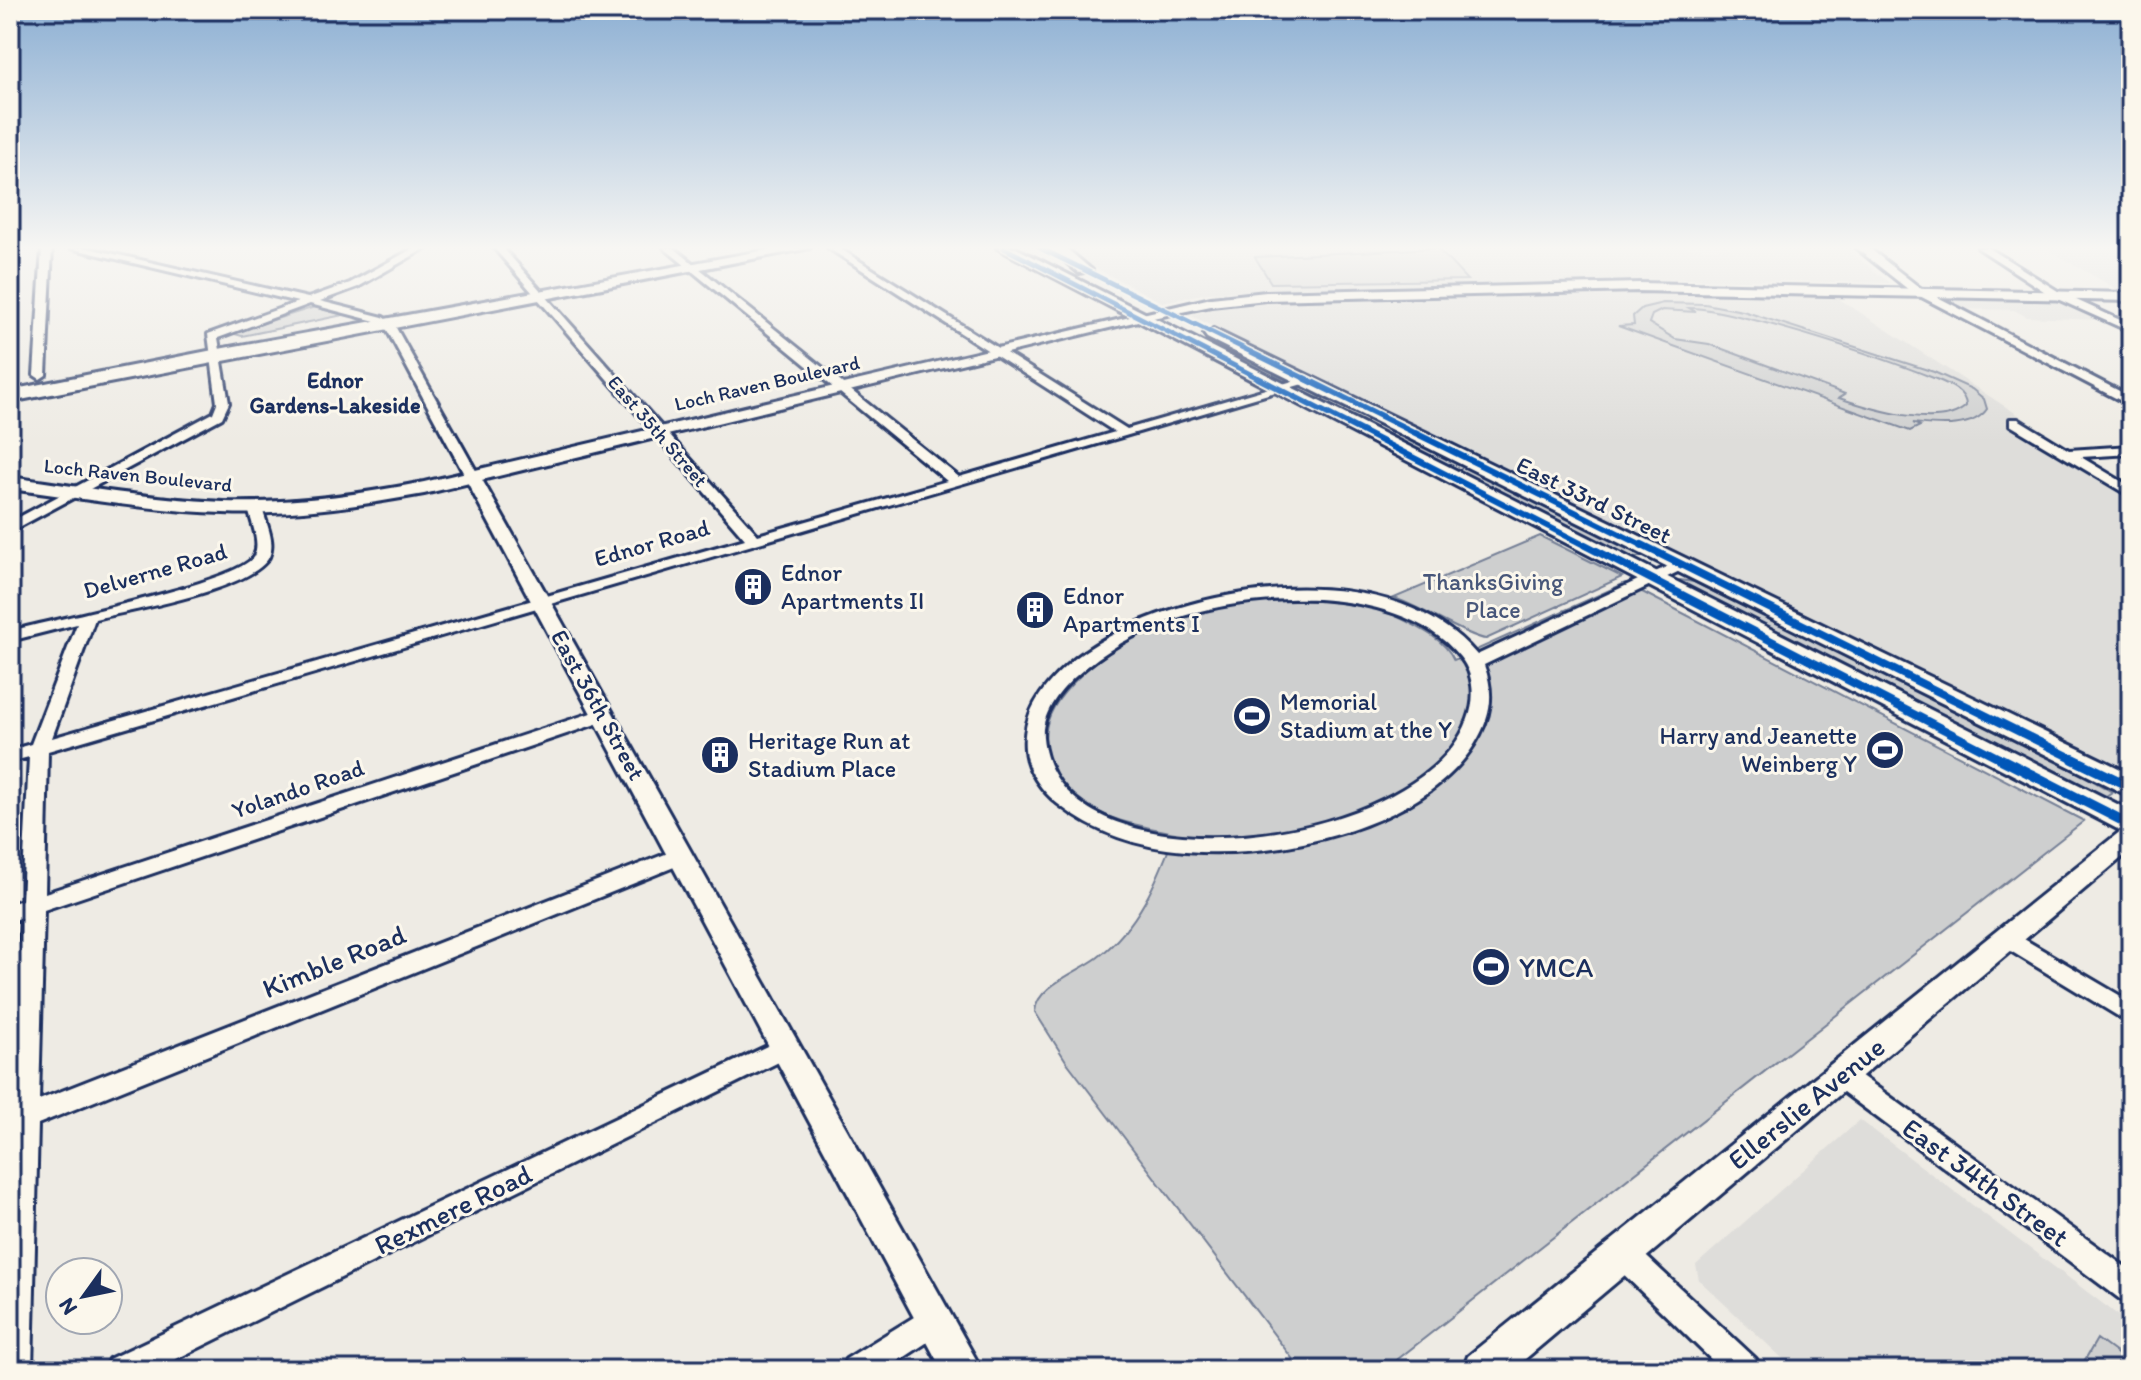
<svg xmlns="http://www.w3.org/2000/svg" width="2141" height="1380" font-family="Itim,sans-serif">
<rect width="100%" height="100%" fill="#eeebe4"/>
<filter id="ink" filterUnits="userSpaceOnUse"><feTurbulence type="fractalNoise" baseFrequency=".0125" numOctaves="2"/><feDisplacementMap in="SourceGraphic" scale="16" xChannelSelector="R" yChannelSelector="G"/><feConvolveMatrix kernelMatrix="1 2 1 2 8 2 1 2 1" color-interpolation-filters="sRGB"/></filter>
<g filter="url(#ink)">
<path fill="#deddda" d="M 1067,248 L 1845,248 L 1890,283 L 1685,279 L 1291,288 L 1208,293 L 1162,302 L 1080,260 Z
M 2045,248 L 2131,248 L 2131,291 L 2120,291 Z
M 1687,293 L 1833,295 L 2026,420 L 2006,422 L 2131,498 L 2131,772 L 1190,315 L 1226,306 L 1279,302 Z
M 1941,297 L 2057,300 L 2098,320 L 2027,317 L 2014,310 L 1962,309 Z
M 1860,1120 L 2131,1325 L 2131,1370 L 1795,1370 L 1699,1280 L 1696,1265 Z"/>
<path fill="#cecfcf" stroke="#747f96" stroke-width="2" fill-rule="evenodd" d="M 1437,248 L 1467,280 L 1271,283 L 1255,257 Z
M 1663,303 L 1705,304 L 1743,311 L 1934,372 L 1972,389 L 1984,399 L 1987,409 C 1973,430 1935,425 1913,423 L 1920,426 L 1910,431 L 1618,326 L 1634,325 L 1633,316 L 1642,308 ZM 1689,308 C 1728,308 1869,352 1936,379 C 1948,384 1966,391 1966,406 C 1940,431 1869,408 1839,398 L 1845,394 L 1709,344 L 1675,339 L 1649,323 L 1652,315 L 1662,310 L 1696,312 Z
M 315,307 L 343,315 L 242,336 L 231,333 Z
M 1323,397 L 1395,429 L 1645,555 L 1631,559 L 1312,398 Z
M 1540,536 L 1622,577 L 1486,639 C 1472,639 1417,605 1394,598 Z
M 1680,580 L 1694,582 C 1833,652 1978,712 2112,792 L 2103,798 L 1675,582 Z
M 1625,583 L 2084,821 L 1384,1370 L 1301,1370 L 1066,1061 L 1035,1012 C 1035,987 1078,972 1097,958 C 1139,926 1157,881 1175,833 C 1152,828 1128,825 1105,815 C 1079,802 1052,780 1046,750 C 1042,723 1053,704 1071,685 C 1139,609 1305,574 1398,617 C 1418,627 1445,639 1454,660 Z
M 2097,1339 L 2131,1364 L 2131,1370 L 2079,1370 Z"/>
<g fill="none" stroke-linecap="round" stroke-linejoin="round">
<g stroke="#1b2f5e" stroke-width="6">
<path id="minor" d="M 42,248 L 52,248 L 46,375 L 40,379 L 34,375 Z
M 70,248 L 88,248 L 308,298 L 350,283 L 414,248 L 426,248 L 358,287 L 320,301 L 383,317 L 395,326 L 479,476 L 472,480 L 465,476 L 387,330 L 375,321 L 310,304 L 218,338 L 229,403 L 222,418 L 10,532 L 10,522 L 213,413 L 217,403 L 208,334 L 298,302 Z
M 494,248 L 503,248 L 758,535 L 947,481 L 664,248 L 674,248 L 959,477 L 1115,432 L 828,248 L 839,248 L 1127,429 L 1303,378 L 1313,381 L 48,751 L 45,893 L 597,711 L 611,711 L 613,715 L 611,719 L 44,910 L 39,1100 L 673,851 L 689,851 L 692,856 L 689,861 L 38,1124 L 32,1370 L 10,1370 L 10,1111 L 12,1110 L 21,918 L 10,921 L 10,904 L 22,900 L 29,757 L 10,762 L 10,750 L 31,744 L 77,624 L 10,641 L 10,631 C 48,621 241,582 254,556 C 261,542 251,522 248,508 L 255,504 L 262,508 C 266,523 276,542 269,557 C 253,589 132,610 95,619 L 52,738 L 745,539 Z
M 1978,248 L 1989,248 L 2061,293 L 2131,325 L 2131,332 L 2053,297 Z
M 1914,289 L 1922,289 L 2131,397 L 2131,406 L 1914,293 Z
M 2010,419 L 2018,419 L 2069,450 L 2131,446 L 2131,454 L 2081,457 L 2131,487 L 2131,497 L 2010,425 Z
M 1681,560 L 1686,562 L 1689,565 L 1686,568 L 1484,665 C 1495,694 1491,718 1474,745 C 1422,828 1278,859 1186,851 C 1140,848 1094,833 1058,804 C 1042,791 1026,770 1025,749 C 1022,715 1041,688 1066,666 C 1160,584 1388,548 1477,655 ZM 1318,599 C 1367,602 1428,616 1460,657 C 1474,674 1476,698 1468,719 C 1421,850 1057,894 1043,737 C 1041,714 1060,690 1076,676 C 1143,616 1230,597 1318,599 Z
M 2007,929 L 2131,1002 L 2131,1024 L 1999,944 L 1996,938 L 1999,932 Z
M 786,1037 L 795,1040 L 799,1047 L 795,1054 L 154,1370 L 104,1370 L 109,1359 Z
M 1840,1064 L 1849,1067 L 2131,1271 L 2131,1304 L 2120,1299 L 1831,1083 L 1827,1075 L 1831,1067 Z
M 1623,1240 L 1633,1244 L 1756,1359 L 1761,1370 L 1722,1370 L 1613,1264 L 1608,1254 L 1613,1244 Z
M 935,1304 L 946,1308 L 950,1319 L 946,1330 L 885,1370 L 841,1370 L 846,1359 Z"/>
</g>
<g stroke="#1b2f5e" stroke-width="6">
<path id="tertiary" d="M 1856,248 L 1869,248 L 1924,291 L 1914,294 Z
M 472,471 L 480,476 L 982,1370 L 942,1370 L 464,476 Z
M 2131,827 L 2131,850 L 1512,1370 L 1463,1370 L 1468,1356 L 2122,830 Z"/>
</g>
<g stroke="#1b2f5e" stroke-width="6">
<path id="secondary" d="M 1639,283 L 2131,293 L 2131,301 L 1639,291 L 1266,300 L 1211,306 L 1138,321 L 424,494 C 357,506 291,516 223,513 C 152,511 81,498 10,489 L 10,477 C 81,487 152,499 223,502 C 291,504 357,495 424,482 L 1211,298 L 1266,292 Z"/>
</g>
<g stroke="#1b2f5e" stroke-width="6">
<path id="primary" d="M 777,248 L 810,248 L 10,402 L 10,390 L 213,350 Z
M 997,248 L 1016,248 L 2131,811 L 2131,836 Z
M 1049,248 L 1066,248 L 1092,270 L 1079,273 Z
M 1213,329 L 2131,774 L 2131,797 L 1207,338 L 1204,334 Z"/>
</g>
<use href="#minor" fill="#fbf7ec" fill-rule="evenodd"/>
<use href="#tertiary" fill="#fbf7ec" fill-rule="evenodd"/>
<use href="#secondary" fill="#fbf7ec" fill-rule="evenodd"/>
<use href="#primary" fill="#fbf7ec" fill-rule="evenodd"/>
<g stroke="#fbf7ec" stroke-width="8">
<path id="cycleway-far3" d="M 1004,248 L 1262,380
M 1040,248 L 1308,380"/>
</g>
<g stroke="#fbf7ec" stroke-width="10">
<path id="cycleway-far2" d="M 1258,378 L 1588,547
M 1304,378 L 1646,547"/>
</g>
<g stroke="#fbf7ec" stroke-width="13">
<path id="cycleway-far1" d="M 1585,545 L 2005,761
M 1642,545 L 2078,761"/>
</g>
<g stroke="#fbf7ec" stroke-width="15">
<path id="cycleway" d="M 2001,759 L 2131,825
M 2073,759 L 2131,787"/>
</g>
<use href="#cycleway-far3" stroke="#0057b8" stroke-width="5"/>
<use href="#cycleway-far2" stroke="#0057b8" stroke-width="6"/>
<use href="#cycleway-far1" stroke="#0057b8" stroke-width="8"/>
<use href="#cycleway" stroke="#0057b8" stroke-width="10"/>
</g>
</g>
<linearGradient id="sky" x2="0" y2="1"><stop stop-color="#8cafd3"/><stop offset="0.56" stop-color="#f7f6f3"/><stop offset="1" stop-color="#f7f6f3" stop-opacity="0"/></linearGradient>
<rect width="2141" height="442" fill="url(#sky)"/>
<defs>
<g id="building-disc" transform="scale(2)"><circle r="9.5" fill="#1b2f5e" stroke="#fbf7ec"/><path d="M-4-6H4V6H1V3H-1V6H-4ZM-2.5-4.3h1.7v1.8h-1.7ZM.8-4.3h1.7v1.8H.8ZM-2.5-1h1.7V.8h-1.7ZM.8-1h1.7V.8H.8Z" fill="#fff"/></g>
<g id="stadium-disc" transform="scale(2)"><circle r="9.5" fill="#1b2f5e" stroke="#fbf7ec"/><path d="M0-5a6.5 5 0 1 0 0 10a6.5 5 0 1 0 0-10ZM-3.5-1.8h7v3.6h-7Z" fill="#fff"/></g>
</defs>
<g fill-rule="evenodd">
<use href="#building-disc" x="753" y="587"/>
<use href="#building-disc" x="1035" y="610"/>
<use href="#stadium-disc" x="1252" y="716"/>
<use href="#stadium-disc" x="1885" y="750"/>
<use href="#building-disc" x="720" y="755"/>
<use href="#stadium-disc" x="1491" y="967"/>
</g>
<g text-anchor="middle" stroke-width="6" stroke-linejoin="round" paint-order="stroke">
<g font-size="20" fill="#1b2f5e" stroke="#fbf7ec">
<text transform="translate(767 383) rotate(-13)" y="7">Loch Raven Boulevard</text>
<text transform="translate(658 431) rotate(49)" y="7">East 35th Street</text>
<text transform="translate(138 475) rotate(6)" y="7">Loch Raven Boulevard</text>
</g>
<g font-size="22" font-weight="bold" fill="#1b2f5e" stroke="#fbf7ec">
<text x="335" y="388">Ednor<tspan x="335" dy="25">Gardens-Lakeside</tspan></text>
</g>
<g font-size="24" fill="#1b2f5e" stroke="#fbf7ec">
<text transform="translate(1594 500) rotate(26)" y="8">East 33rd Street</text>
<text transform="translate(652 543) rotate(-16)" y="8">Ednor Road</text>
<text transform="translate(155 571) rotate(-16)" y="8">Delverne Road</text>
<text transform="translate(598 705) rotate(61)" y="8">East 36th Street</text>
<text transform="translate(298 789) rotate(-19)" y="8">Yolando Road</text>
</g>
<g font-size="24" fill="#1b2f5e" stroke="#fbf7ec" text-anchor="start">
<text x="781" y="581">Ednor<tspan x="781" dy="28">Apartments II</tspan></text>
<text x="1063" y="604">Ednor<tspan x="1063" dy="28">Apartments I</tspan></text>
<text x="1280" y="710">Memorial<tspan x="1280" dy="28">Stadium at the Y</tspan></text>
<text x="1857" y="744" text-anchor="end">Harry and Jeanette<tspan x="1857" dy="28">Weinberg Y</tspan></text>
<text x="748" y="749">Heritage Run at<tspan x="748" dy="28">Stadium Place</tspan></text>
</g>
<g font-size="24" fill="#48577a" stroke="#fbf7ec">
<text x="1493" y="590">ThanksGiving<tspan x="1493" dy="28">Place</tspan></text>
</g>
<g font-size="28" fill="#1b2f5e" stroke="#fbf7ec">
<text transform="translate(334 961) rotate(-22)" y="10">Kimble Road</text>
<text transform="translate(1806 1103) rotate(-39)" y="10">Ellerslie Avenue</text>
<text transform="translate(1986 1182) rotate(36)" y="10">East 34th Street</text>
<text transform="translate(453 1209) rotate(-26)" y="10">Rexmere Road</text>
</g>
<g font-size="28" fill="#1b2f5e" stroke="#fbf7ec" text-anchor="start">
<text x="1519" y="977">YMCA</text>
</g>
</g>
<rect width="2141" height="1380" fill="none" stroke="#fbf7ec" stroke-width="40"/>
<rect x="20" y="20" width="2101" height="1340" fill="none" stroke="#1b2f5e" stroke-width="3" filter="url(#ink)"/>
<g transform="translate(84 1296) rotate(237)"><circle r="38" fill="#fbf7ec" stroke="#a1a7b3" stroke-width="2"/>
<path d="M0-6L14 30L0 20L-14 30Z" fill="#1b2f5e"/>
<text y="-12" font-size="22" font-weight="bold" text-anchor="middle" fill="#1b2f5e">N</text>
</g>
</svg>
